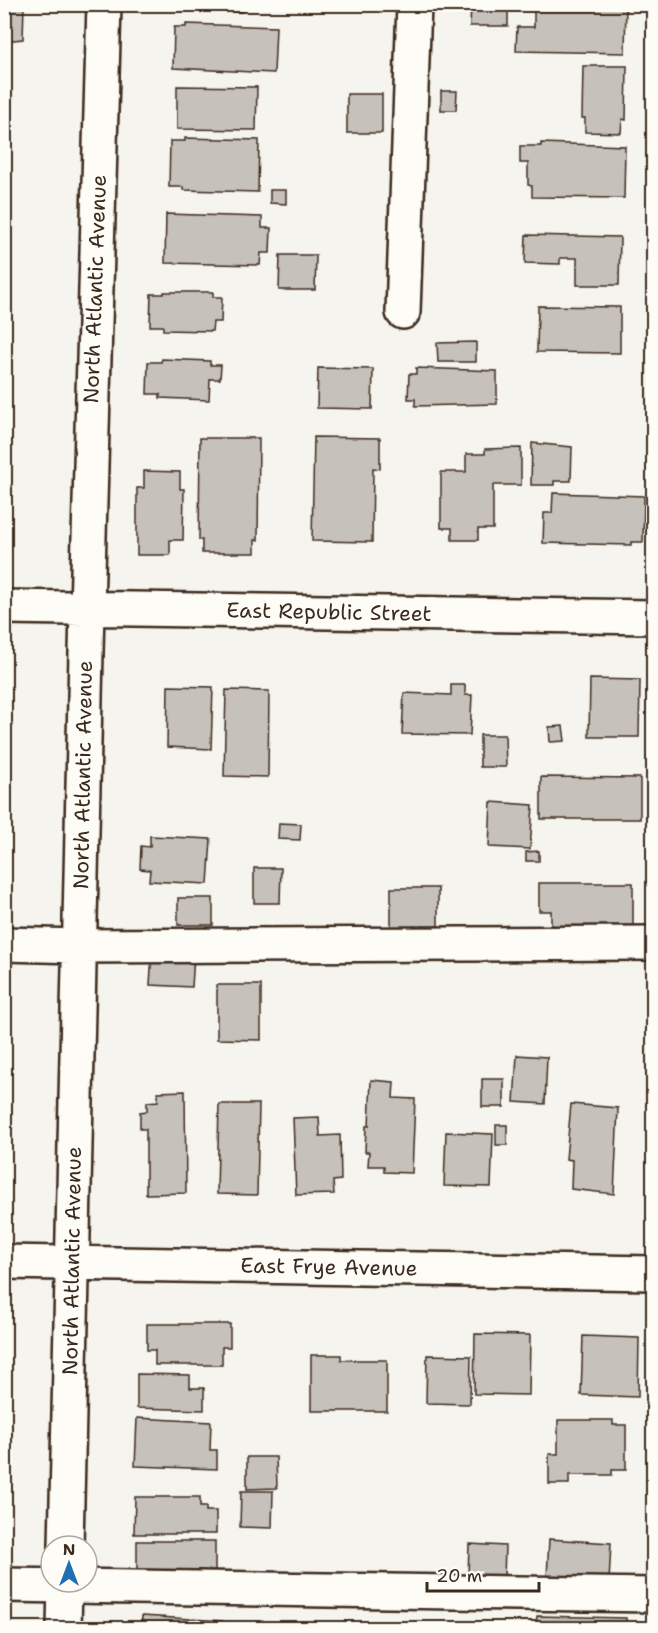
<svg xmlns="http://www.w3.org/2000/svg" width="658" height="1633" font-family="'Shantell Sans',sans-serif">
<rect width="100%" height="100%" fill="#f5f4ee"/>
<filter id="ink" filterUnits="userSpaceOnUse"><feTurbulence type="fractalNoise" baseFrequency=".0167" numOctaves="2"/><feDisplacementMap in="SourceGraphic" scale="12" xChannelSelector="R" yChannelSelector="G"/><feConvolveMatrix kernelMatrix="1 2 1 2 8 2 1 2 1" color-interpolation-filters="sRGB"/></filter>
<g filter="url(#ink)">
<path fill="#c7c1bb" stroke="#3b2a1e" stroke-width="1.5" d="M 4,4 L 24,4 L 23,39 L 4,41 Z
M 175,4 L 251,4 L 251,8 L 242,7 L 242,12 L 175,9 Z
M 471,4 L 508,4 L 508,26 L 470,26 Z
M 534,4 L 626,4 L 625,53 L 516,51 L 517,27 L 534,27 Z
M 186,24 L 276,27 L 274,73 L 173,68 L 174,27 L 186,27 Z
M 583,66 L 627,66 L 626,120 L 622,119 L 621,133 L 585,132 L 585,118 L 582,118 Z
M 177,86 L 257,87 L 256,130 L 177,129 Z
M 441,91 L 457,91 L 456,110 L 441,110 Z
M 347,94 L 382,94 L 382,133 L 347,133 Z
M 185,138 L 259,140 L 258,192 L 183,190 L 183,187 L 169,187 L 170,141 L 185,141 Z
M 541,143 L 625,146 L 624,198 L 532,197 L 532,186 L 528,185 L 528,163 L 520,163 L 520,146 L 541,146 Z
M 270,190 L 286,190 L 286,204 L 270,203 Z
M 166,214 L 262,217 L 262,228 L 271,228 L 270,253 L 261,253 L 260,265 L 165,263 Z
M 526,235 L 620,237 L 619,285 L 577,285 L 577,258 L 560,258 L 560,264 L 525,263 Z
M 280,255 L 316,255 L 315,290 L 279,290 Z
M 164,292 L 213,292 L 213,297 L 222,297 L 221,322 L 213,322 L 212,331 L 163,330 L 163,326 L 150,326 L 151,294 L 164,294 Z
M 538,306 L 620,307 L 620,353 L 537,352 Z
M 476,342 L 476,362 L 438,362 L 437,343 Z
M 162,359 L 210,361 L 210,365 L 221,365 L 220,379 L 210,379 L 209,400 L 160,398 L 160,394 L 147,394 L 148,362 L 161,362 Z
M 318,368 L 373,369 L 372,409 L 317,408 Z
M 416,368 L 497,371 L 497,404 L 415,406 L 415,399 L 408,399 L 409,374 L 416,374 Z
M 314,437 L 380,438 L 380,469 L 373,468 L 372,542 L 312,541 Z
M 200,438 L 259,438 L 258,540 L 255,540 L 255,553 L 202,553 L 202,540 L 199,540 Z
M 532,443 L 572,447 L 571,481 L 554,481 L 554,485 L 531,485 Z
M 521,448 L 521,485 L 493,485 L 493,529 L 478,529 L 478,540 L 452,540 L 452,528 L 441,528 L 441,472 L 466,472 L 466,454 L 485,454 L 485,449 Z
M 144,471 L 180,472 L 180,489 L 184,489 L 183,540 L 170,540 L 170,555 L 137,555 L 137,488 L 144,488 Z
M 553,493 L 644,496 L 643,542 L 631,542 L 631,545 L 543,543 L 544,513 L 552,513 Z
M 590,679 L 640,680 L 639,737 L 589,737 Z
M 451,685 L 465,685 L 465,695 L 472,695 L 470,735 L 402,734 L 404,693 L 451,695 Z
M 168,686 L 213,687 L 211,749 L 167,747 Z
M 226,690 L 269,691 L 268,777 L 224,776 Z
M 563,726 L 565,741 L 550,742 L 549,727 Z
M 480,735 L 505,735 L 506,767 L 480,767 Z
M 541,777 L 640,778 L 640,819 L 541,819 Z
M 491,802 L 533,805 L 530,849 L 489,847 Z
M 279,823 L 301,824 L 300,840 L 278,839 Z
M 150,836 L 211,839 L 208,884 L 149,881 L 150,870 L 140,869 L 141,846 L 150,847 Z
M 539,851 L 539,861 L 526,861 L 526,852 Z
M 254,868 L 281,868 L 280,903 L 254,903 Z
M 539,883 L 633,883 L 633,926 L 551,926 L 551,911 L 539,911 Z
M 391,888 L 438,888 L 438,929 L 391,929 Z
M 178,898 L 213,898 L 213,925 L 178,925 Z
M 152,952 L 194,955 L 192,987 L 150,985 Z
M 217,985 L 261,985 L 261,1040 L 217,1039 Z
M 517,1055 L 547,1057 L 545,1104 L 514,1102 Z
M 482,1079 L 504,1079 L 504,1107 L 482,1107 Z
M 371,1080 L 394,1082 L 393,1098 L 415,1099 L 412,1173 L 384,1172 L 384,1166 L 368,1166 L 369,1152 L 365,1152 L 366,1126 L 369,1126 Z
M 185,1091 L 186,1193 L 146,1194 L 146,1129 L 140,1129 L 140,1112 L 147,1111 L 147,1102 L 158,1101 L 158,1092 Z
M 219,1104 L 259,1104 L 257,1195 L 217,1194 Z
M 571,1104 L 618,1108 L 614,1194 L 571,1189 L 572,1160 L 566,1159 Z
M 319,1117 L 320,1136 L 340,1135 L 341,1180 L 333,1181 L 334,1194 L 296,1195 L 293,1118 Z
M 496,1125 L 507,1125 L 507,1145 L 496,1145 Z
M 446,1132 L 493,1134 L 491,1187 L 444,1186 Z
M 147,1324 L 230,1324 L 230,1347 L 222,1347 L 222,1365 L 155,1365 L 155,1350 L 147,1350 Z
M 475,1334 L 530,1335 L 529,1395 L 474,1394 Z
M 583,1336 L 639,1338 L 638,1397 L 581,1395 Z
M 311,1355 L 341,1355 L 341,1360 L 387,1360 L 387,1411 L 311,1411 Z
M 427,1355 L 471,1356 L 470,1404 L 426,1403 Z
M 137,1374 L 190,1375 L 190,1388 L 204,1388 L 204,1410 L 137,1408 Z
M 137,1418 L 211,1422 L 210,1450 L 217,1450 L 217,1469 L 135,1466 Z
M 558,1420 L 613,1420 L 613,1425 L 626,1425 L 626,1470 L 612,1470 L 612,1475 L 569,1475 L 569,1484 L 549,1484 L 549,1454 L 558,1454 Z
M 247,1457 L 276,1457 L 277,1488 L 247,1489 Z
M 241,1491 L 273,1491 L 272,1528 L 240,1527 Z
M 135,1497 L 200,1497 L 200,1507 L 206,1507 L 206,1511 L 216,1511 L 216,1534 L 134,1534 Z
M 549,1539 L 611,1543 L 609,1582 L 547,1578 Z
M 137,1541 L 215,1541 L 215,1577 L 137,1577 Z
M 469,1544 L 505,1546 L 504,1579 L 468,1577 Z
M 142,1616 L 223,1621 L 222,1628 L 141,1628 Z
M 537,1616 L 626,1618 L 626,1628 L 536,1628 Z"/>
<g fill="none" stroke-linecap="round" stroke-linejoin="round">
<g stroke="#3b2a1e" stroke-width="38">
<path id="minor" d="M 403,312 L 414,4
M 4,607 L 654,617
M 4,944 L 79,946 L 654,943
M 4,1262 L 654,1273
M 66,1546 L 87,608 L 104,4
M 4,1585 L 654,1595
M 64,1628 L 65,1582"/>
</g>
<use href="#minor" stroke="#fdfcf7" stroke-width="33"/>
</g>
</g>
<g text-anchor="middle" stroke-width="4.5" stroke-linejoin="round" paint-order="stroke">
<g font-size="21" fill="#3b2a1e" stroke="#fdfcf7">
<text transform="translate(95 289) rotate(-88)" y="7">North Atlantic Avenue</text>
<text transform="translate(329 612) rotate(1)" y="7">East Republic Street</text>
<text transform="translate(83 775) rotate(-89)" y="7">North Atlantic Avenue</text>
<text transform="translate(72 1261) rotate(-89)" y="7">North Atlantic Avenue</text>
<text transform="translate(329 1267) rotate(1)" y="7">East Frye Avenue</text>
</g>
</g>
<rect width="658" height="1633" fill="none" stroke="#fdfcf7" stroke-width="24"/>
<rect x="12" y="12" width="634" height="1609" fill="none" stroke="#3b2a1e" stroke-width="2" filter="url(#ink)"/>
<g transform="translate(69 1564)"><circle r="28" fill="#fdfcf7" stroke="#afa8a0" stroke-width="1.5"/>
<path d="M0-4.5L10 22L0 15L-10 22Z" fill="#1f6fb2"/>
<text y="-9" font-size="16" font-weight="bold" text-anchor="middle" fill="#3b2a1e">N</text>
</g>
<path d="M427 1582v9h112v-9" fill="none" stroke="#3b2a1e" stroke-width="3"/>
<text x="436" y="1582" font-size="18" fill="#3b2a1e" stroke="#fdfcf7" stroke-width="4.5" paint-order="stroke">20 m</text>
</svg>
